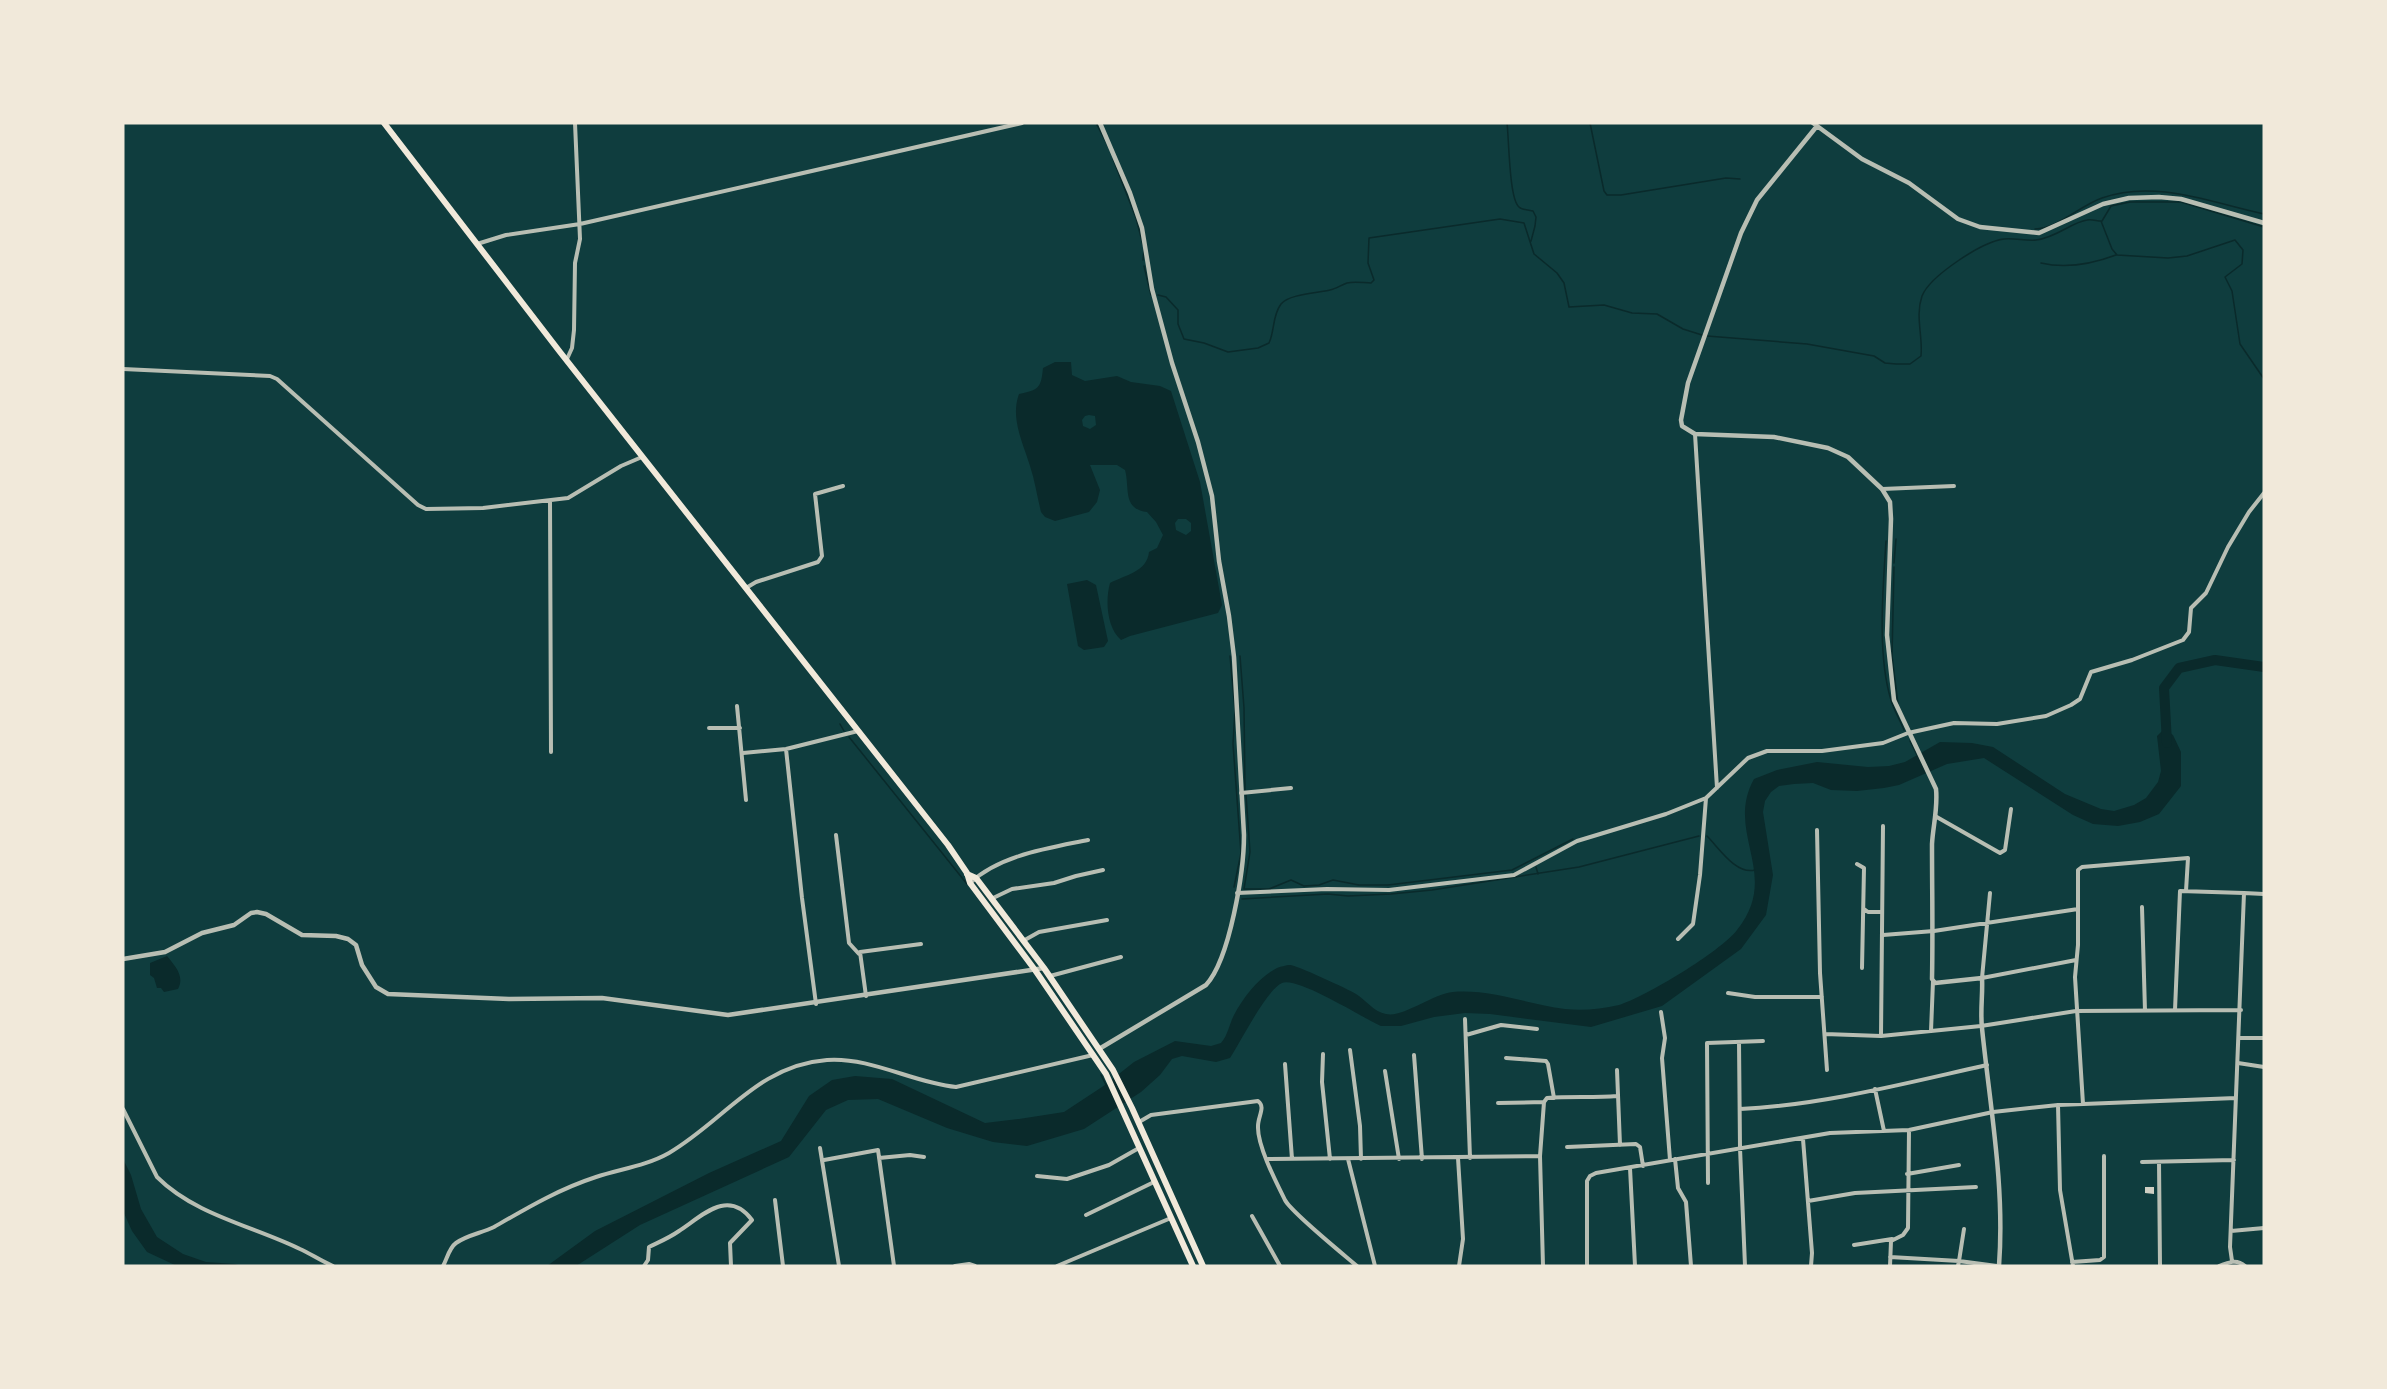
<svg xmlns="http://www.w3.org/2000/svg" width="2387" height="1389" font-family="'Space Grotesk',sans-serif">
<rect width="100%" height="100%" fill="#0f3d3e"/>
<path fill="#0a2a2b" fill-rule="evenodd" d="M 1055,362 L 1071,362 L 1072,375 L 1085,381 L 1117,376 L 1131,382 L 1160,386 L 1171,391 L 1200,482 L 1222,605 L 1218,613 L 1130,636 L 1121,640 C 1107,628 1105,601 1110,583 C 1125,575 1147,572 1149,552 L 1157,548 L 1163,535 L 1156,522 L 1147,512 C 1122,509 1130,488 1125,470 L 1117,465 L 1090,465 L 1100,490 L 1097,502 L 1089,512 L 1055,521 L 1045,517 L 1041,512 C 1037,496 1035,481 1030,466 C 1023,443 1010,418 1019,394 C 1039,390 1041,388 1043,368 ZM 1089,415 L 1095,416 L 1096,425 L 1090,429 L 1083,426 L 1082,420 L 1085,416 ZM 1178,519 L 1186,519 L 1191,523 L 1191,531 L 1186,535 L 1176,530 L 1175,523 Z
M 1087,580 L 1096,585 L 1108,641 L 1104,647 L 1084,650 L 1078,646 L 1067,584 Z
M 2164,729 L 2173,735 L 2181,752 L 2181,786 L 2159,814 L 2140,822 L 2118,826 L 2093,824 L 2073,815 L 1984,758 L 1947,764 L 1899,785 L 1884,788 L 1857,791 L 1831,790 L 1813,783 L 1794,784 L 1779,786 L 1771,792 L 1765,801 L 1763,812 L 1773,875 L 1766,915 L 1741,949 L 1662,1006 L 1591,1027 L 1490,1014 L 1465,1013 L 1434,1017 L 1401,1026 L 1381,1026 C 1363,1018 1297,976 1282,983 C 1267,989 1240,1043 1230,1058 L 1216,1062 L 1182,1056 L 1172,1059 L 1160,1075 L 1141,1092 L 1084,1129 L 1027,1146 L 993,1142 L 947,1128 L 878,1099 L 848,1100 L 826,1110 L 789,1157 L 640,1225 L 576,1266 L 547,1266 L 595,1231 L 709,1173 L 781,1141 L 809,1096 L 832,1080 L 855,1076 L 892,1079 L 985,1123 L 1019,1119 L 1064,1112 L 1105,1085 L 1134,1062 L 1175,1041 L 1211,1046 L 1221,1043 C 1228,1035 1229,1025 1234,1015 C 1243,998 1259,977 1277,968 C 1280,967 1286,965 1290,965 C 1296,965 1348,989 1356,994 C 1366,1000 1374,1012 1386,1014 C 1403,1018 1432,994 1453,992 C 1491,989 1527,1004 1565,1009 C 1583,1011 1601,1009 1619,1005 C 1645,997 1720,952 1737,930 C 1782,874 1724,833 1754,779 L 1777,770 L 1817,762 L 1868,767 L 1889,766 L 1905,762 L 1940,742 L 1972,743 L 1993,747 L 2065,794 L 2101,809 L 2114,811 L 2134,805 L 2146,798 L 2158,782 L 2161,771 L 2157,736 Z
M 167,956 C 175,966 185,976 178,989 L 164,992 L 161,988 L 157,988 L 154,978 L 150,975 L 150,963 Z
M 123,1159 L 131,1175 L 141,1209 L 157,1237 L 183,1254 L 206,1262 L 235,1264 L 241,1266 L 177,1266 L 147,1252 L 132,1231 L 123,1211 Z"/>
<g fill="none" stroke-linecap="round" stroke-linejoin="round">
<path stroke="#0a2a2b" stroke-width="1.5" d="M 1096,123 L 1108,146
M 1507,123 C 1509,138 1509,199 1519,207 C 1522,210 1529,210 1533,211 L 1536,217 L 1535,226 L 1531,241
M 1590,123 L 1604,191 L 1607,195 L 1621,195 L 1726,178 L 1740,179
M 1113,159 L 1136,218 L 1143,245
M 2102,221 L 2111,206 L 2130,202 L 2181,202 L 2264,227
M 2035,229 C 2059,228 2079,206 2102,198 C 2155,179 2212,203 2264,214
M 1143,260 L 1144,250
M 2041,263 C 2067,269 2092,264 2116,255
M 1144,266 L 1151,295
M 1158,295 L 1166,297 L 1178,310 L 1178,324 L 1184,339 L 1204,343 L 1228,352 L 1258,348 L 1269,343 C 1275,330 1272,316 1281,304 C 1289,294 1318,293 1330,290 C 1336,289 1341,285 1347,283 C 1355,281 1364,283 1371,283 L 1374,280 L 1368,263 L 1369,238 L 1500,219 L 1524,223 L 1534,254 L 1557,273 L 1564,283 L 1569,307 L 1604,305 L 1632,313 L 1657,314 L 1683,329 L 1702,335
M 1707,336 L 1807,344 L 1874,356 L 1885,363 L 1896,364 L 1910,364 L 1921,356 C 1923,336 1915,316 1922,296 C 1930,276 1983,241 2004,239 C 2015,238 2026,241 2036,240 C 2056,238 2072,222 2087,220 C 2092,219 2097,221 2101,221 L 2112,249 L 2117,255 L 2168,258 L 2187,256 L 2235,240 L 2243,250 L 2242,264 L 2225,277 L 2232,291 L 2240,344 L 2264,379
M 1886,541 C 1883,588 1877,655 1891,700 C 1894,710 1900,720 1904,730
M 1894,563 L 1896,539
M 1894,567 L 1892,656 L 1898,704
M 1230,656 L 1235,710 L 1233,744 L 1241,853 L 1234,887
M 1240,656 L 1244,708 L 1245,790
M 840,724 L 844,731
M 849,737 L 967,884
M 1910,741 L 1918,757
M 1246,795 L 1250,852 L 1244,889 L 1269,889 L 1291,880 L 1304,886 L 1319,885 L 1333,880 L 1359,885 L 1388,885 L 1512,870 L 1573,839
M 1707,836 C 1719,848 1736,875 1755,870
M 1536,867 L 1538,874
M 1242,899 L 1328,894 L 1348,896 L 1391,894 L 1432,890 L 1579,867 L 1699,836
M 1101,1075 L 1106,1085"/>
<path stroke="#0a2a2b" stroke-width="10" d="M 2167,743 L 2164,688 L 2179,668 L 2215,660 L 2264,667"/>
</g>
<path fill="#cfcfc3" d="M 2145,1187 L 2154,1187 L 2154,1194 L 2145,1193 Z"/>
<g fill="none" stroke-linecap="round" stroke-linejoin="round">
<path stroke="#b8beb3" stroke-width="4" d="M 477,244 L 506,235 L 580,224 L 1022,123
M 567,359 L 572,348 L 574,330 L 575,263 L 580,239 L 575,123
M 123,369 L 250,375 L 270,376 L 277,379 L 418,505 L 426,509 L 483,508 L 568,498 L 621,466 L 642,457
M 1695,434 L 1717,788
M 1882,489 L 1954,486
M 550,501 L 551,752
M 746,588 L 756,582 L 818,562 L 822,556 L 815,494 L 843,486
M 737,706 L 746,800
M 709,728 L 740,728
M 786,749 L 802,898 L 816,1004
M 743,753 L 786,749 L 858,731
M 1241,793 L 1291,788
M 1935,816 L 2000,853 L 2005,850 L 2011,809
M 1817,830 L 1820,973 L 1827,1070
M 836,835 L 849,943 L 859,954
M 1857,864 L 1864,868 L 1862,968
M 970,883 C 1000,855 1049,848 1088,840
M 1237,893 L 1327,889 L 1389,890 L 1514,875 L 1577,841 L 1666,814 L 1706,798 L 1748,758 L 1767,751 L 1822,751 L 1883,743 L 1908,733 L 1954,723 L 1997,724 L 2046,716 L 2071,705 L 2080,699 L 2091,672 L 2132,660 L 2183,640 L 2189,632 L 2191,608 L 2206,593 L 2228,547 L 2249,512 L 2264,493
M 1990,893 L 1982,978 L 2076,960
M 2244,893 L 2264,894
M 991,899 L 1012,889 L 1054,883 L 1076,876 L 1103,870
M 2142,907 L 2145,1011
M 1864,909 L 1868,912 L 1882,912
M 1883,935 L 1934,931 L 2078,909
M 1678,939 L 1693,924 L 1700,875 L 1706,798
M 1023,941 L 1039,932 L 1107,920
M 1050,976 L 1121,957
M 1728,993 L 1755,997 L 1822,997
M 866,996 L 860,952 L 921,944
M 2175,1010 L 2180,891 L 2244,893 L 2230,1247 L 2232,1261
M 1661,1012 L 1665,1038 L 1662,1058 L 1670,1160
M 1465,1019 L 1470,1158
M 1931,1031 L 1933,981
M 1825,1034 L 1881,1036 L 1981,1026 L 2076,1011 L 2241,1010
M 1466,1035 L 1501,1025 L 1537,1029
M 1881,1036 L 1883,826
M 2240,1038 L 2264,1038
M 1739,1042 L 1740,1148 L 1745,1266
M 1350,1050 L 1360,1126 L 1361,1159
M 1323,1054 L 1322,1082 L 1330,1159
M 1414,1055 L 1422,1159
M 1506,1058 L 1546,1061 L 1548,1064 L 1554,1098
M 2238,1063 L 2264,1067
M 1285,1064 L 1292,1159
M 1617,1070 L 1620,1145
M 1385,1071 L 1399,1159
M 1875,1089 L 1884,1131
M 1498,1103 L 1544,1102
M 2083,1104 L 2075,977 L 2078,945 L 2078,870 L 2082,867 L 2188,858 L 2186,891
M 2058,1105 L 2060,1190 L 2073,1266
M 123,1109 L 157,1177 C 195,1215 253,1226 300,1249 C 311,1254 321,1261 333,1266
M 1740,1109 C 1823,1105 1906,1083 1987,1065
M 1139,1122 L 1151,1115 L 1258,1101 C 1266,1107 1258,1116 1258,1126 C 1257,1145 1276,1182 1285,1200 C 1291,1212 1343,1254 1357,1266
M 1803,1139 L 1812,1253 L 1811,1266
M 1567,1147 L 1636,1144 L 1640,1147 L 1643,1166
M 820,1148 L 839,1266
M 879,1158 L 910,1155 L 924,1157
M 1458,1158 L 1463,1239 L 1459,1266
M 1268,1159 L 1540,1156
M 1348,1159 L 1375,1266
M 1675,1159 L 1678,1188 L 1686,1202 L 1691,1266
M 824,1160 L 878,1150 L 894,1266
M 2142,1162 L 2234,1160
M 2159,1162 L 2160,1266
M 1630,1168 L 1635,1266
M 1907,1174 L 1959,1165
M 1037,1176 L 1067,1179 L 1109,1165 L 1139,1148
M 1708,1183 L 1707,1043 L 1763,1041
M 775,1200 L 783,1266
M 1808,1201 L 1855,1193 L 1976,1187
M 1086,1215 L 1154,1182
M 1252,1216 L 1280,1266
M 1964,1229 L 1959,1261 L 1997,1266
M 2231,1231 L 2264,1228
M 1854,1245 L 1892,1239
M 1890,1257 L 1959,1261 L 1958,1266
M 2072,1262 L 2100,1260 L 2104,1257 L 2104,1156
M 443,1266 C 447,1259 449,1248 456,1243 C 467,1235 482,1233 494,1227 C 527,1208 559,1189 596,1177 C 620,1169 646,1166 669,1153 C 724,1121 758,1065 827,1060 C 872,1057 913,1083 956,1087 L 1093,1055
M 644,1266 L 648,1260 L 649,1247 C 659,1242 669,1238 679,1231 C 702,1216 728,1188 752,1220 L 730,1243 L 731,1266
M 955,1266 L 969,1264 L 975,1266
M 1057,1266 L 1171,1218
M 1543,1266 L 1540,1156 L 1544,1102 L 1547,1098 C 1570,1096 1594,1098 1617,1096
M 1587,1266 L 1587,1181 L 1590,1176 L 1596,1173 L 1830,1133 L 1909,1130 L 1993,1112 L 2058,1105 L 2236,1098
M 1890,1266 L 1891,1241 L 1903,1235 L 1908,1228 L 1909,1130
M 2219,1266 C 2229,1262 2237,1259 2245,1266"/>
<path stroke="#b8beb3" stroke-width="4.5" d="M 1813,123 L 1862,159 L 1909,183 L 1958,219 L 1980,227 L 2039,233 L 2103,204 L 2129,198 L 2159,197 L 2181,199 L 2264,223
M 1817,126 L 1757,200 L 1741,233 L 1688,383 L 1681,420 L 1682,426 L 1695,434 L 1774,437 L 1828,448 L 1848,457 L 1882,489 L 1890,502 L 1891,519 L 1887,635 L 1894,700 L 1936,789 C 1938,808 1933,826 1932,844 C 1932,889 1933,934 1932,979 L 1935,983 L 1982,978 C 1983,994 1980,1011 1982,1028 C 1990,1107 2005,1186 1999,1266
M 123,959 L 165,952 L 202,933 L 234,925 L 251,913 L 257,912 L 266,914 L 302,935 L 336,936 L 348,939 L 356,945 L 362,965 L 376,987 L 388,994 L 509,999 L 602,998 L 728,1015 L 1044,968
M 1099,1049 L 1206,985 C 1230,959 1244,871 1244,835 L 1234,657 L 1229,616 L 1219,561 L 1212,496 L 1198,442 L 1172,363 L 1152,289 L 1142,228 L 1130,193 L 1100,123"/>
<path stroke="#f1e9da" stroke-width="6" d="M 384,123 L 560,352 L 948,845 L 967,873 L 970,883 L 1035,970 L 1106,1074 L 1193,1266
M 967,874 L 976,878 L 1044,968 L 1113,1070 L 1132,1108 L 1203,1266"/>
</g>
<rect width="2387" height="1389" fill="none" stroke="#f1e9da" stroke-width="249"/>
</svg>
